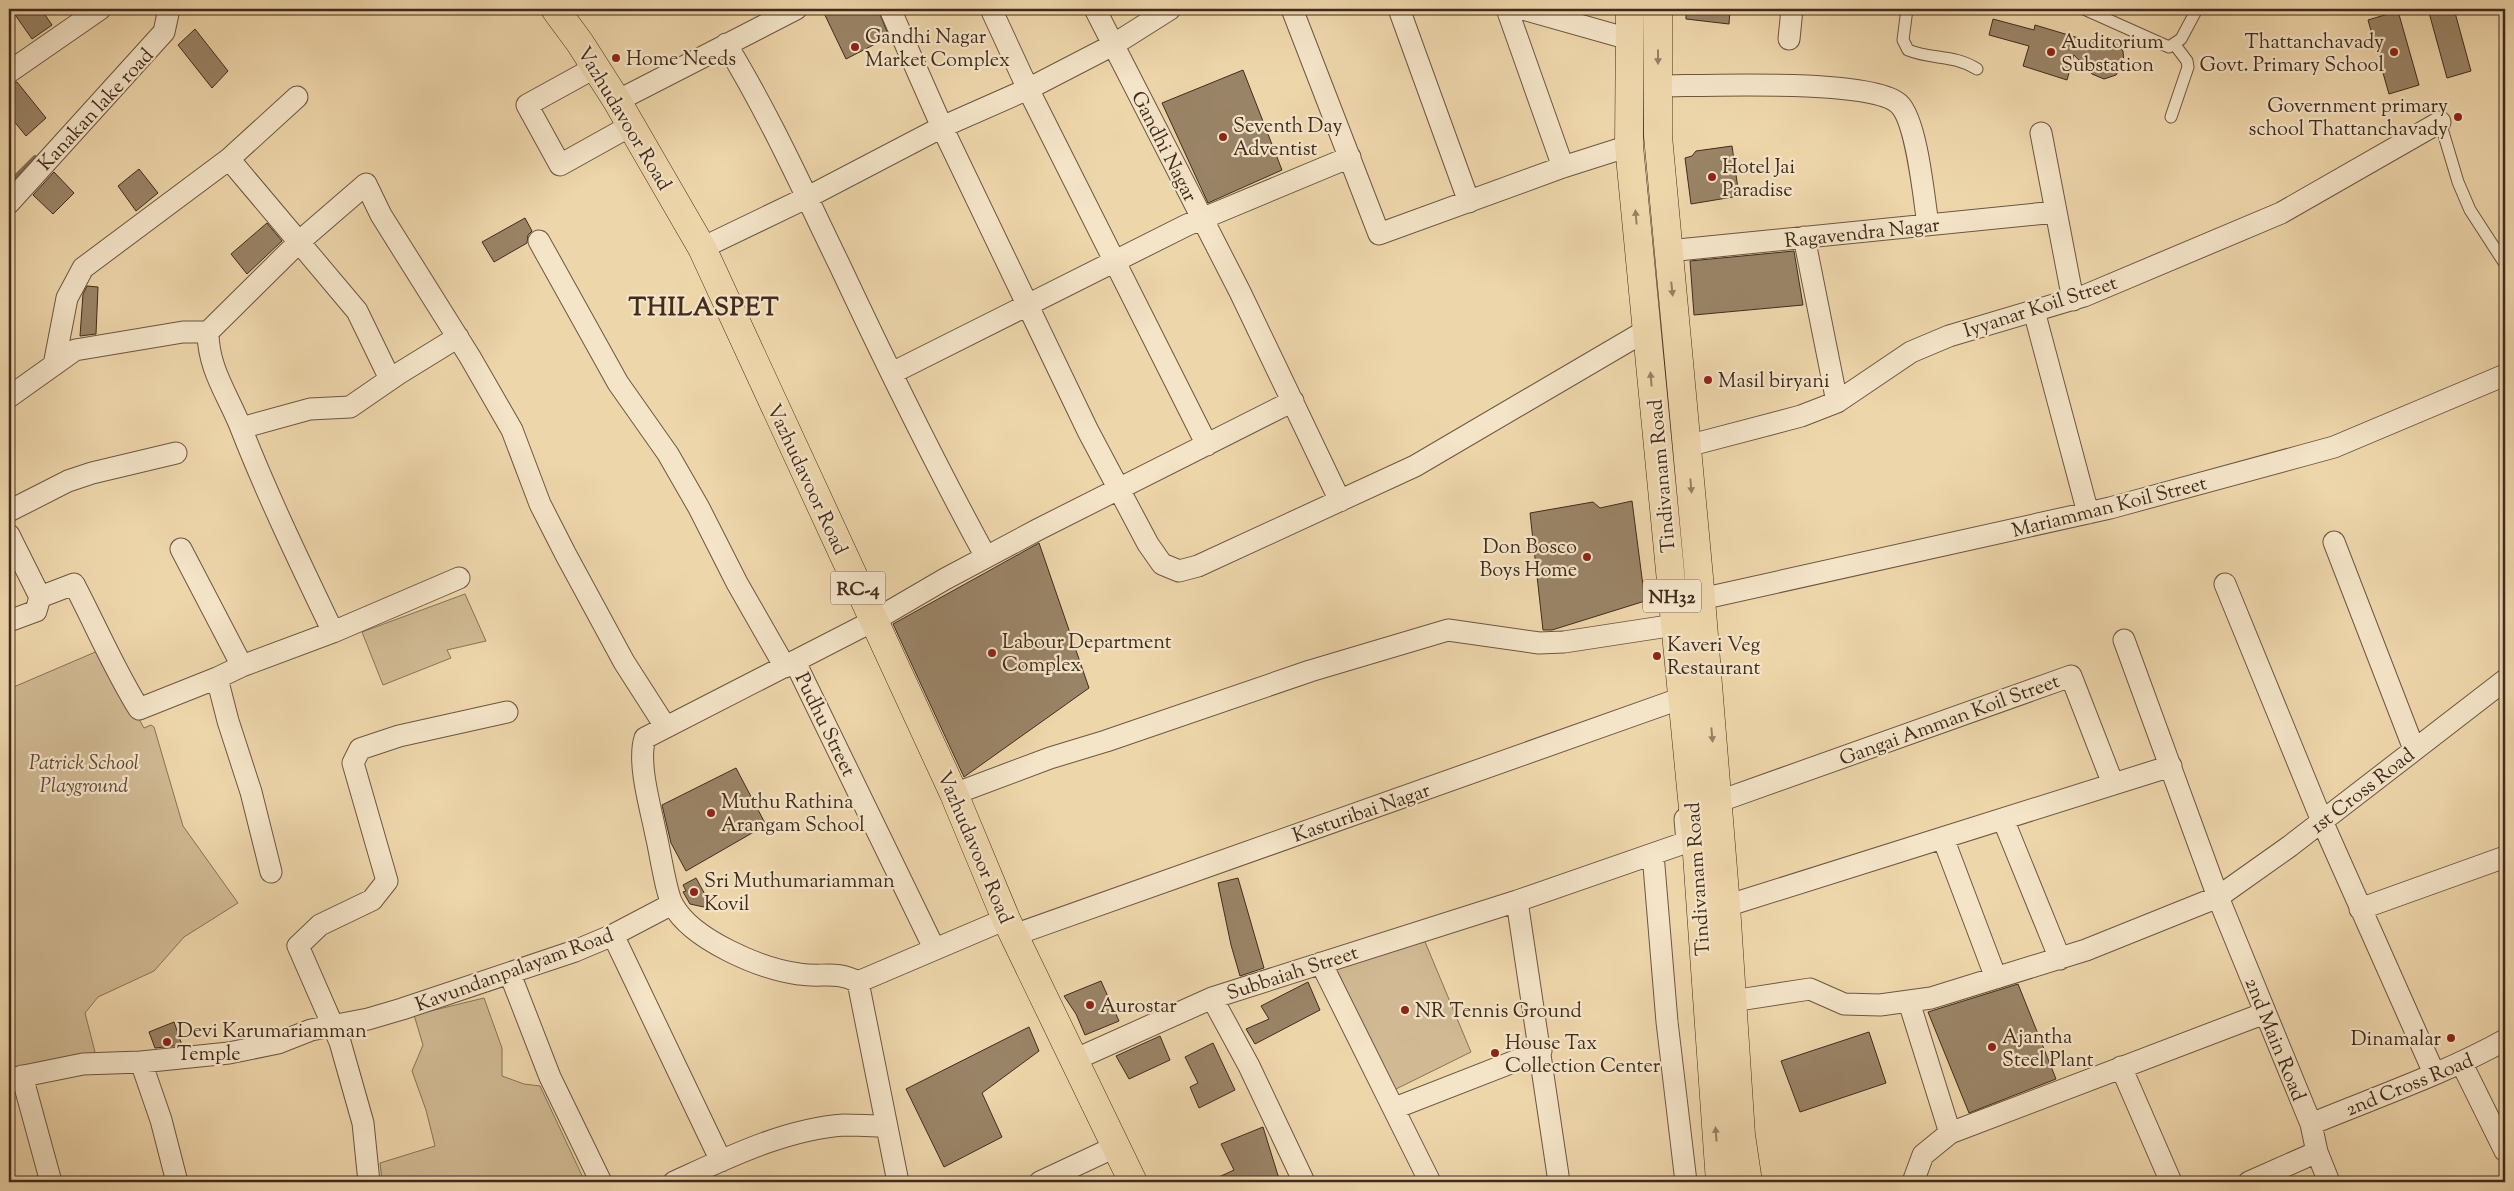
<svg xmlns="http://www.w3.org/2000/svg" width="2514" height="1191" font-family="'Sorts Mill Goudy',serif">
<rect width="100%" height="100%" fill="#eed6ab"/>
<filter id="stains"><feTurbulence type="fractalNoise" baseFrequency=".004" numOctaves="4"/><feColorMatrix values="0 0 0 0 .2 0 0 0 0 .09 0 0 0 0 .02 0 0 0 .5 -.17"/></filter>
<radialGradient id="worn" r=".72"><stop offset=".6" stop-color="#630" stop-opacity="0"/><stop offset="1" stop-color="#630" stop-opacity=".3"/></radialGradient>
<path fill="#d0b993" stroke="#887258" d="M 465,594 L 486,641 L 447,650 L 451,658 L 383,685 L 362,632 Z
M 100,650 L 144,728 L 151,725 L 154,727 L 183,826 L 238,903 L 184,937 L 154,971 L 98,997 L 85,1013 L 96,1056 L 13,1070 L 9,1058 L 9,689 Z
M 1423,937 L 1471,1052 L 1394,1090 L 1336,968 Z
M 484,998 L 502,1048 L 502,1076 L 524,1084 L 540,1086 L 585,1182 L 402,1182 L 382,1180 L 380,1163 L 435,1146 L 426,1110 L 412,1071 L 423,1045 L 414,1015 Z"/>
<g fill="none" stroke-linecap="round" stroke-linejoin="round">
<path stroke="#856f55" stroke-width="5.5" d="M 9,184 L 35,158"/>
</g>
<path fill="#9a8467" stroke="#402b1d" d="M 11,9 L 41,9 L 52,25 L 32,39 Z
M 822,9 L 878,9 L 889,37 L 846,59 Z
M 1686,9 L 1730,9 L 1729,24 L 1686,19 Z
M 2428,9 L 2454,9 L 2471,71 L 2447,78 Z
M 2398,11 L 2419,85 L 2389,94 L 2368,20 Z
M 1993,19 L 2034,30 L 2035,25 L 2092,42 L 2108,39 L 2119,46 L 2123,51 L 2124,64 L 2116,75 L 2104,79 L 2092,74 L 2074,55 L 2067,80 L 2023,66 L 2029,46 L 1989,35 Z
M 195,29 L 228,71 L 212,88 L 178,45 Z
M 1243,70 L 1282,170 L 1208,203 L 1162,103 Z
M 17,82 L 46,118 L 26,136 L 9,115 L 9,84 Z
M 1732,146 L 1739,196 L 1691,204 L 1685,158 L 1692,156 L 1696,151 Z
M 139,169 L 158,193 L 136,211 L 118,186 Z
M 54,172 L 74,193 L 53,214 L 33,195 Z
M 525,218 L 532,231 L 528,235 L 527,243 L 494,262 L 482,242 Z
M 267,223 L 282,241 L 247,274 L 231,254 Z
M 1794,251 L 1803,305 L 1694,315 L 1690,261 Z
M 87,286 L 98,287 L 96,334 L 80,336 L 83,294 Z
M 1632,501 L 1645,601 L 1552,630 L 1543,630 L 1530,513 L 1593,502 L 1600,508 Z
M 1039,543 L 1089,688 L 964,777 L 893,624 Z
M 736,768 L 766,825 L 686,871 L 671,843 L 662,805 Z
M 696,878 L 713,909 L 690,904 L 683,892 L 686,891 L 683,885 Z
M 1238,878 L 1264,968 L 1240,976 L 1231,945 L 1218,883 Z
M 1101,981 L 1119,1021 L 1085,1035 L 1076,1014 L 1064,996 Z
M 1308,982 L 1320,1010 L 1255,1044 L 1246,1029 L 1269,1019 L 1261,1006 Z
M 2018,984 L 2056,1079 L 1969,1113 L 1928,1012 Z
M 174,1022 L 182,1045 L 155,1048 L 149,1032 Z
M 1029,1027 L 1039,1051 L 982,1093 L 1002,1137 L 944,1167 L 906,1089 Z
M 1869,1032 L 1886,1083 L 1800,1112 L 1781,1061 Z
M 1160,1036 L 1170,1060 L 1129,1079 L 1116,1056 Z
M 1213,1043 L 1235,1090 L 1199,1108 L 1190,1087 L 1198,1083 L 1185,1057 Z
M 1263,1127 L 1280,1182 L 1208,1182 L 1234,1170 L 1221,1144 Z"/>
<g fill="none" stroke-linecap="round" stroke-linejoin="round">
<g stroke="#6c5640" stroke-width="13">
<path id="service" d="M 1907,9 L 1903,40 L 1908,50 C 1933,60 1953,54 1977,69
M 2084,9 L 2169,47 L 2181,39 L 2197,9
M 2171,117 L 2188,67 L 2187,61 L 2175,45
M 2440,122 L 2458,182 L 2470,210 L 2505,264"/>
</g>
<g stroke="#6c5640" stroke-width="23">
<path id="minor" d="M 890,9 L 942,127 L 1088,431 L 1148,544 L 1162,564 L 1179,571 L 1198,566 L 1415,466 L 1647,330
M 991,9 L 1028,89 L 1207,445
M 1095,9 L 1240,292 L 1340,501
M 1292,9 L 1379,234 L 1563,167 L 1629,146
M 1399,9 L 1469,202
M 1507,9 L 1563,167
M 1523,9 L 1629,39
M 1789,39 L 1792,9
M 726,44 C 769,114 804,192 840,266 C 886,364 934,462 986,557
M 596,67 L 527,105 L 560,165 L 630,126
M 9,72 L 100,9
M 1658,86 C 1701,86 1871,78 1899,104 C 1917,121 1924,199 1928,225
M 297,97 L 229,159 L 357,311 L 390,379
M 617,101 L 796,9
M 2041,133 L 2073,300
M 9,203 L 164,32 L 169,9
M 1804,237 L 1837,402
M 539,241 L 618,383 L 668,454 L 699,508 L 737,583 L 785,667
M 702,248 L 808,197 L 942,127 L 1028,89 L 1113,45 L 1170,9
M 1668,251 L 2056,212
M 2034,311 L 2088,513
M 54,365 L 67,298 L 83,268 L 229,159
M 892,373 L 1187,225 L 1350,157
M 9,397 L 75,350 L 183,332 L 208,332
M 241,428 L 310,409 L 350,407 L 398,374 L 458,337
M 1687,446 L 1801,416 L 1837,402 L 1911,352 L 1949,336 L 2084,296 L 2281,213 L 2440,122
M 9,511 L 68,481 L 92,473 L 176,453
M 9,535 L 40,597
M 2334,542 L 2414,749
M 181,549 L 242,666
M 2225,584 L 2322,821 L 2434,1073
M 1701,599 L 2110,508 L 2301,456 L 2334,447 L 2505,375
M 9,621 L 36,611 L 40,597 L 74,584 C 96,626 114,669 139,709 L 217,678 L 242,666 L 333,632 L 459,578
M 333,632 C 301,565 268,497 241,428 C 228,395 208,369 208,332 L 300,241 L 366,184 L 381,215 L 470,357 L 512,430 L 540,504 L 566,555 L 624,662 L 665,726
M 2124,640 L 2218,897 L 2311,1124 L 2317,1152 L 2329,1182
M 795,662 L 934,948
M 217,678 L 228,721 L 251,792 L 271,872
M 954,794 L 1050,758 L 1106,741 L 1310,671 L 1448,630 L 1539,643 L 1564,642 L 1675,625
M 1717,802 L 2071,676 L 2113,784
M 2003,819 L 2060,959
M 1943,838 L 1996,978
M 1653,854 L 1667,1022 L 1686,1182
M 1726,906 L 2171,766
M 2360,909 L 2505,857
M 1006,919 L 858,982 C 835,970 823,978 799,974 C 761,969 692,940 673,905 C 666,894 660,851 656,835 C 651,809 637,763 645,738 L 873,621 L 945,579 L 1039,529 L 1293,401
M 613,935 L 721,1161
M 1014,935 L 1682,698 L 1696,700
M 1321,963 L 1430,1182
M 510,974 L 550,1077 L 601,1182
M 858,982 L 898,1182
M 1212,998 L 1249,1066 L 1304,1182
M 1732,1001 L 1810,989 L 1844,1004 L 1880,1005 L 1931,998 L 2086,950 L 2218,897 L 2290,846 L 2505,680
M 1909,1002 L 1950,1133
M 1074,1060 L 1212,998 L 1517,901
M 2462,1064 L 2505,1151
M 2121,1067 L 2171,1182
M 22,1076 L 51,1182
M 9,1079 L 83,1064 L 141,1062
M 1395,1108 L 1541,1051
M 2311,1124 C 2376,1097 2444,1074 2505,1040
M 177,1182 L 161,1120 L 141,1062 L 229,1053 L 278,1043 L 311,1030 L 368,1019 L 402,1009 L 575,951 L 613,935 L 672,904
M 369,1182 L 363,1123 L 340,1042 L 298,946 L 320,925 L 372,900 L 387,881 L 353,763 L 360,749 L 399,736 L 507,712
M 674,1182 C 727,1158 785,1129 844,1125 C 858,1125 872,1126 886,1126
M 1040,1182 L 1117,1146
M 1559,1182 L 1517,901 L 1687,842 L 1685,819
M 1913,1182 L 1923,1155 L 1950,1133 L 2265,1013
M 2249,1182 L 2317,1152"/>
</g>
<g stroke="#402b1d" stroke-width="29">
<path id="primary" d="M 555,9 L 580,43 L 617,101 L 702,248 L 954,794 L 1006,919 L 1133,1182"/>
</g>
<g stroke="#402b1d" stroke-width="29">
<path id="trunk" d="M 1630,9 L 1629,146 L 1696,840 L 1720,1182
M 1658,9 L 1658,136 L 1701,599 L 1726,906 L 1741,1135 L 1748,1182"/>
</g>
<use href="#service" stroke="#f4e4c8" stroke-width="11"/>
<use href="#minor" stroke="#f4e4c8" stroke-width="21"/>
<use href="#primary" stroke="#eed6ab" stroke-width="28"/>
<use href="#trunk" stroke="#eed6ab" stroke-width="28"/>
</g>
<defs><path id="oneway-solid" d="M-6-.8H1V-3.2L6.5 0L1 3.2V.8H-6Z" transform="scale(1.25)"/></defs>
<g fill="#978064">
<use href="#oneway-solid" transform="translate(1658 57) rotate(90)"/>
<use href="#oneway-solid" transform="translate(1636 217) rotate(-95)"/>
<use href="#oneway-solid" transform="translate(1672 289) rotate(84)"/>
<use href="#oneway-solid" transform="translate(1651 379) rotate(-95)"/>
<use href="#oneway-solid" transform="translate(1691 486) rotate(85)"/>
<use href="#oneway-solid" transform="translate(1712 735) rotate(85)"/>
<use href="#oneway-solid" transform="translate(1716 1134) rotate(-94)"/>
</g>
<g fill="#8f2418" stroke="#f4e4c8" stroke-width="2">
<circle cx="855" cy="47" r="5"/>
<circle cx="2051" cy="52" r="5"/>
<circle cx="2394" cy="52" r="5"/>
<circle cx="616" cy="58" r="5"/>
<circle cx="2458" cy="117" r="5"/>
<circle cx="1223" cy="137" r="5"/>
<circle cx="1712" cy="177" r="5"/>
<circle cx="1708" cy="380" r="5"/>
<circle cx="1587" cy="557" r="5"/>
<circle cx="992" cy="653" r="5"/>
<circle cx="1657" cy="656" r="5"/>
<circle cx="711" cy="813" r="5"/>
<circle cx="694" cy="892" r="5"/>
<circle cx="1090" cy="1005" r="5"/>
<circle cx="1405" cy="1010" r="5"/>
<circle cx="2451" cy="1038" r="5"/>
<circle cx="167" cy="1042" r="5"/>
<circle cx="1992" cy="1047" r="5"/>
<circle cx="1495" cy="1053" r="5"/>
</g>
<g text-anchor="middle" stroke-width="4.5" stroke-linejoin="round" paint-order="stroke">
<g fill="#f4e4c8" stroke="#766250" stroke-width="1">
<rect x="830.5" y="571.5" width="55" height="33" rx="4"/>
<rect x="1643" y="579.5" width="58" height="33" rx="4"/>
</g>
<g font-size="19" font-weight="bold" fill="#402b1d">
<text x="858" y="595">RC-4</text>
<text x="1672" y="603">NH32</text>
</g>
<g font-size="20" fill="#402b1d" stroke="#f4e4c8" text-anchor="start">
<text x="865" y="43">Gandhi Nagar<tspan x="865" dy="23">Market Complex</tspan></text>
<text x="2061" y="48">Auditorium<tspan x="2061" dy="23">Substation</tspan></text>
<text x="2384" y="48" text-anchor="end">Thattanchavady<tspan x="2384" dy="23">Govt. Primary School</tspan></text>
<text x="626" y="65">Home Needs</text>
<text x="2448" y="112" text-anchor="end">Government primary<tspan x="2448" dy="23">school Thattanchavady</tspan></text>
<text x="1233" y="132">Seventh Day<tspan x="1233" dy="23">Adventist</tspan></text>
<text x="1722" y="173">Hotel Jai<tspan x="1722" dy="23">Paradise</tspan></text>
<text x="1718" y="387">Masil biryani</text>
<text x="1577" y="553" text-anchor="end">Don Bosco<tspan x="1577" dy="23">Boys Home</tspan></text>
<text x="1002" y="648">Labour Department<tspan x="1002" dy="23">Complex</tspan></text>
<text x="1667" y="651">Kaveri Veg<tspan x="1667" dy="23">Restaurant</tspan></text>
<text x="721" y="808">Muthu Rathina<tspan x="721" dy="23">Arangam School</tspan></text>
<text x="704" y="887">Sri Muthumariamman<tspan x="704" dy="23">Kovil</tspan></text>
<text x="1100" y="1012">Aurostar</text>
<text x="1415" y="1017">NR Tennis Ground</text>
<text x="177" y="1037">Devi Karumariamman<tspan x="177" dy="23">Temple</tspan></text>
<text x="2002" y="1043">Ajantha<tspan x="2002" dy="23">Steel Plant</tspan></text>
<text x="2441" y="1045" text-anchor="end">Dinamalar</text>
<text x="1505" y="1049">House Tax<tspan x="1505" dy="23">Collection Center</tspan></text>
</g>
<g font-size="20" fill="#402b1d" stroke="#f4e4c8">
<text transform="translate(95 109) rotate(-47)" y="7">Kanakan lake road</text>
<text transform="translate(625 118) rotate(59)" y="7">Vazhudavoor Road</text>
<text transform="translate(1165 146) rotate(63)" y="7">Gandhi Nagar</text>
<text transform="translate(1862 232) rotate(-6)" y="7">Ragavendra Nagar</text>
<text transform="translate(2040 306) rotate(-18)" y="7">Iyyanar Koil Street</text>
<text transform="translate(1661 476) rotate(-95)" y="7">Tindivanam Road</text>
<text transform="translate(808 479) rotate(65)" y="7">Vazhudavoor Road</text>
<text transform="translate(2109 506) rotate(-14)" y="7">Mariamman Koil Street</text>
<text transform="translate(1949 719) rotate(-20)" y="7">Gangai Amman Koil Street</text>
<text transform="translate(826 724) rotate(64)" y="7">Pudhu Street</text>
<text transform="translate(2362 790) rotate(-38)" y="7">1st Cross Road</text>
<text transform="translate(1361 812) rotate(-19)" y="7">Kasturibai Nagar</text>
<text transform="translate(976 847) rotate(67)" y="7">Vazhudavoor Road</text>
<text transform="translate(1697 879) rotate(-94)" y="7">Tindivanam Road</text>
<text transform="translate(514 969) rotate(-20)" y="7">Kavundanpalayam Road</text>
<text transform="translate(1292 972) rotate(-18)" y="7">Subbaiah Street</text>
<text transform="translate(2276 1039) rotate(68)" y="7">2nd Main Road</text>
<text transform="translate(2409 1084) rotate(-22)" y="7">2nd Cross Road</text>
</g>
<g font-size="20" font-style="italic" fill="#5d4735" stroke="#f4e4c8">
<text x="84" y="769">Patrick School<tspan x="84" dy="23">Playground</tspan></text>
</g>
<g font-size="25" font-weight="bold" letter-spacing="1" fill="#402b1d" stroke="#f4e4c8">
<text x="704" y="315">THILASPET</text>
</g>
</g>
<rect width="2514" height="1191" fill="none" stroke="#eed6ab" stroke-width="30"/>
<rect x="10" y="10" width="2494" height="1171" fill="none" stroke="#402b1d" stroke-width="2.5"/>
<rect x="15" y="15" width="2484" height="1161" fill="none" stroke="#402b1d"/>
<rect width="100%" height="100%" filter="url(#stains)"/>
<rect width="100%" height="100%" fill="url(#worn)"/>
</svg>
